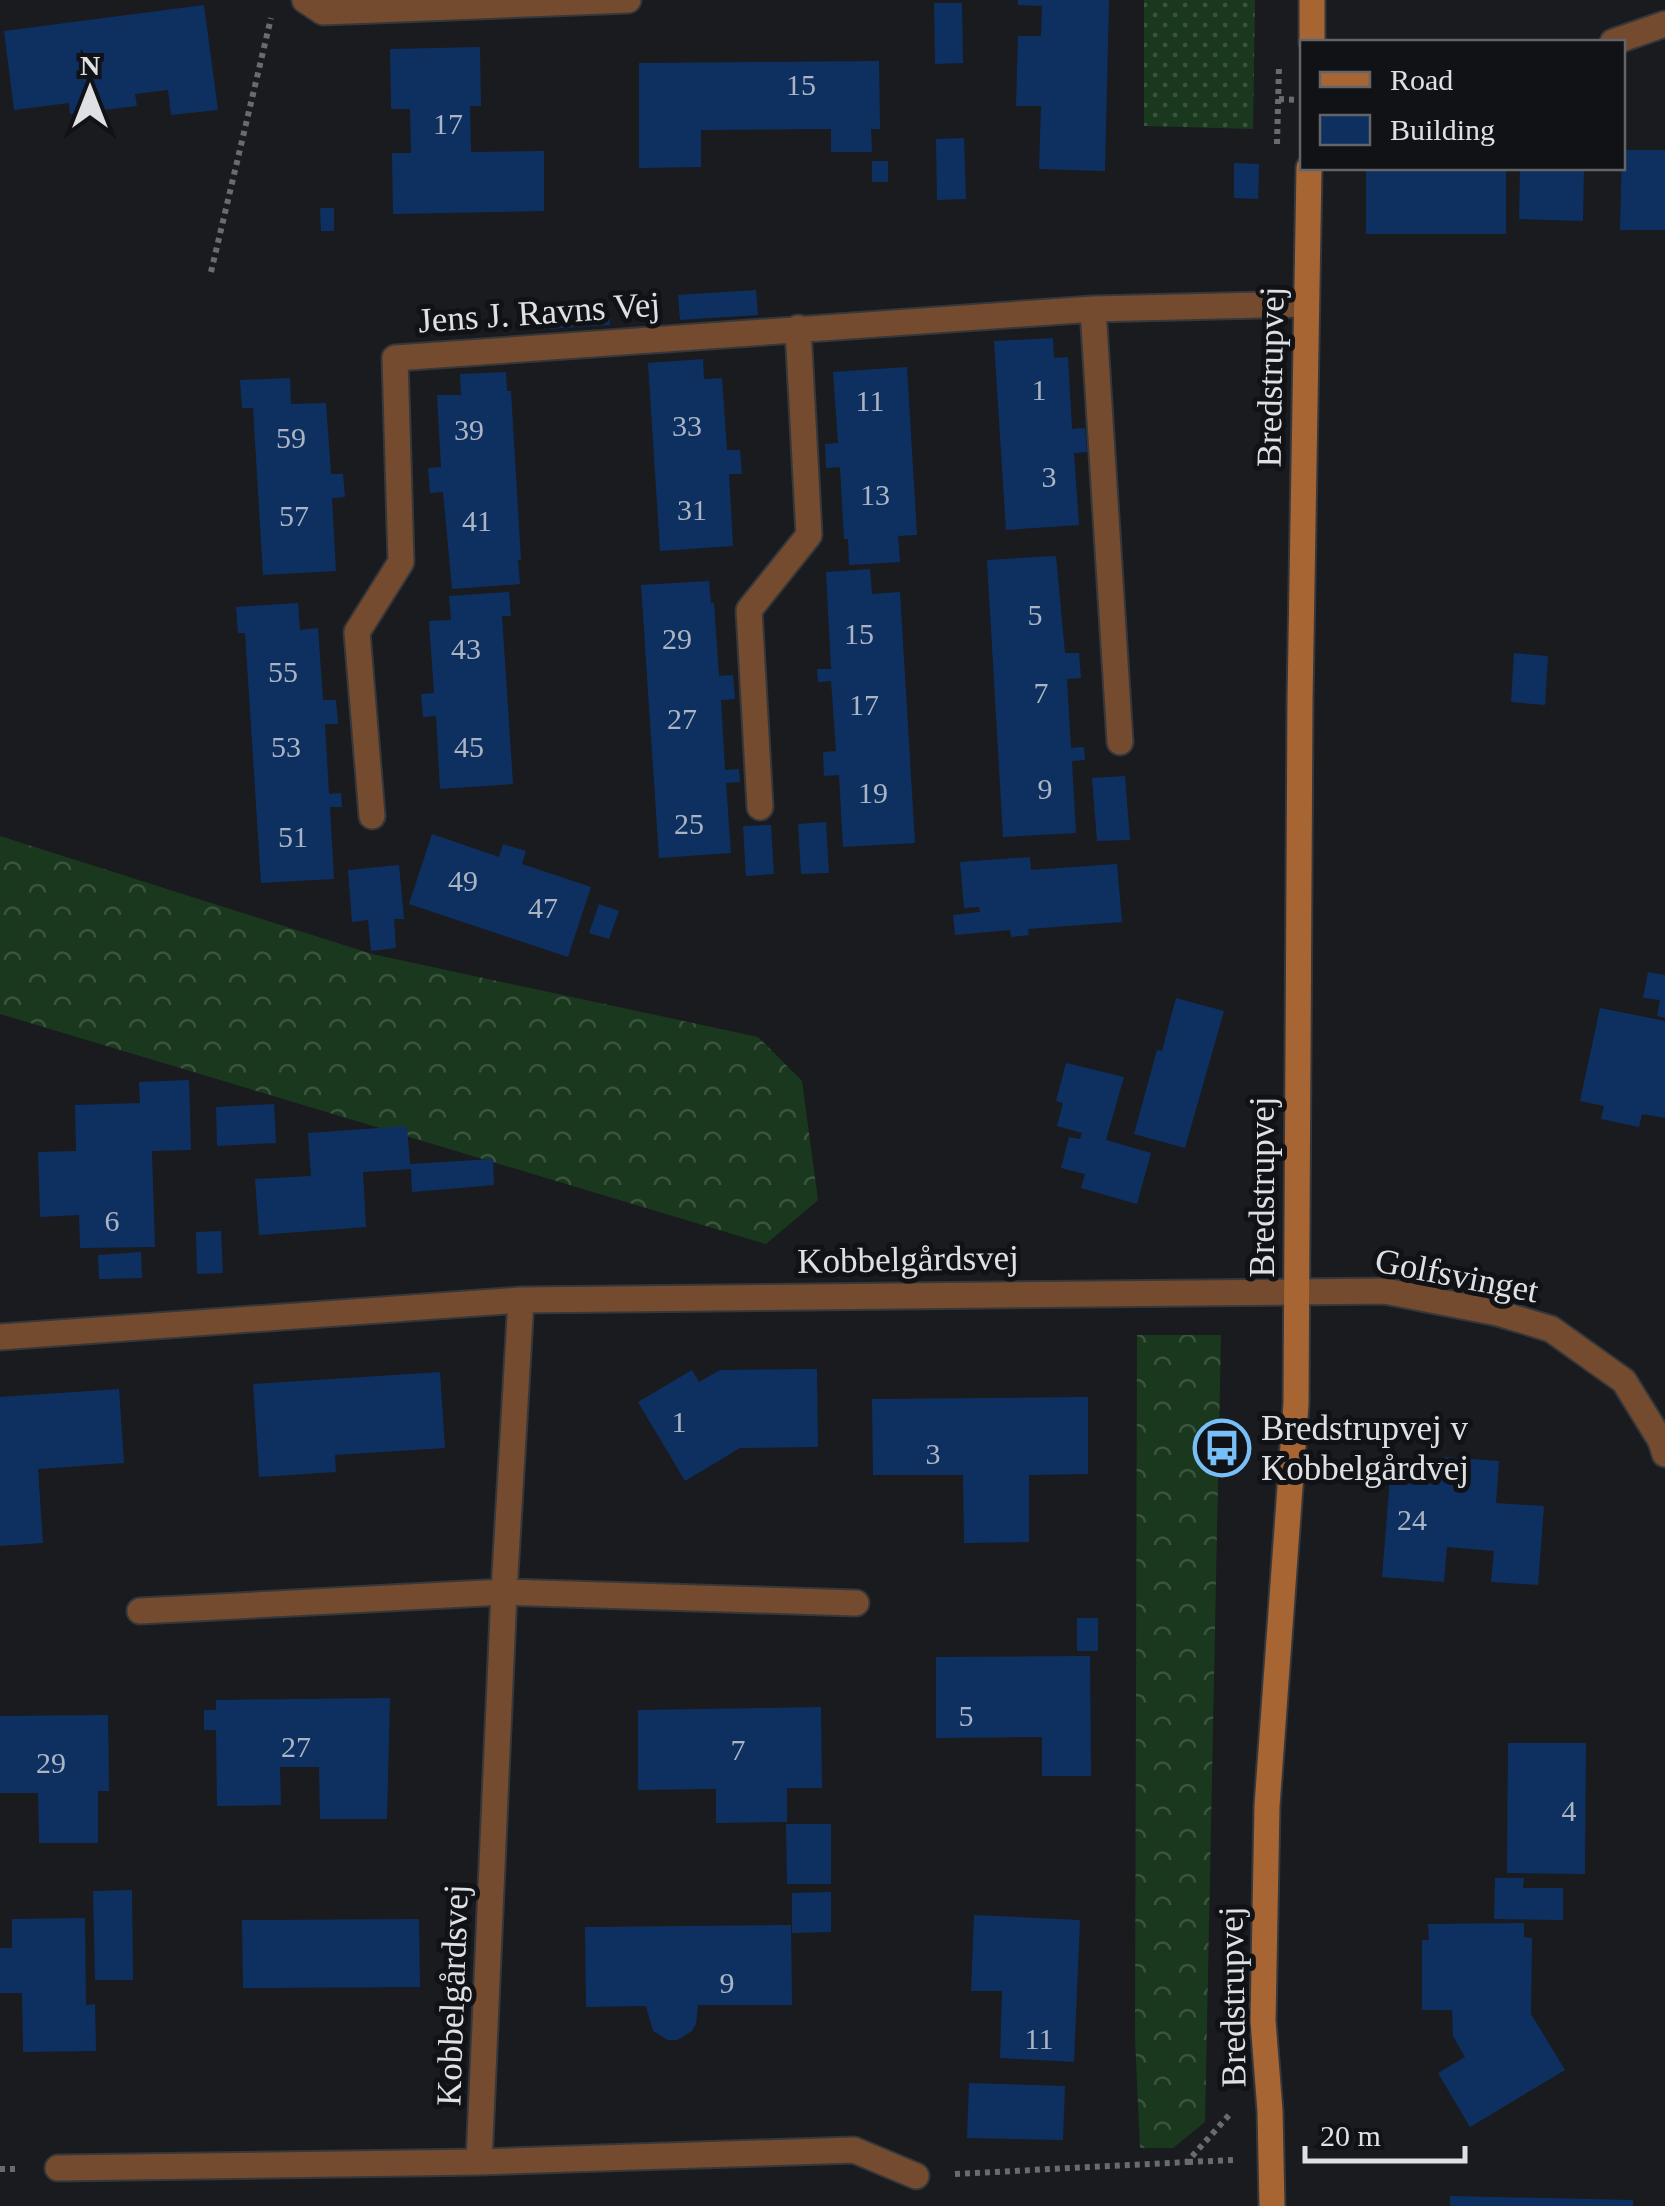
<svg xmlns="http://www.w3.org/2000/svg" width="1665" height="2206" font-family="'Times New Roman',serif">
<defs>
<pattern id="grass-dots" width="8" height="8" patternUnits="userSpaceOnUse" patternTransform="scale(2.5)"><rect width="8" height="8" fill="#1a381d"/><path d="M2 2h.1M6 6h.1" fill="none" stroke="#3b543e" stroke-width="1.8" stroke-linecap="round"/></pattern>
<pattern id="forest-crowns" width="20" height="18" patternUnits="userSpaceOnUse" patternTransform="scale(2.5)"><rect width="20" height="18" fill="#1a381d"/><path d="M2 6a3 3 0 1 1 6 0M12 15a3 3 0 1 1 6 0" fill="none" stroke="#3b543e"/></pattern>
</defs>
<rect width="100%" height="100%" fill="#191b1f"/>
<path fill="url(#grass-dots)" d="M 1144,0 L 1255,0 L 1253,129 L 1144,126 Z"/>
<path fill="url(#forest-crowns)" d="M 0,836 L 372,954 L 758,1037 L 802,1081 L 818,1200 L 766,1244 L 0,1014 Z
M 1137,1335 L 1221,1335 L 1205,2122 L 1173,2148 L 1140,2148 L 1135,2038 Z"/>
<path fill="#0e3061" d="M 1018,0 L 1109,0 L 1105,171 L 1039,169 L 1041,106 L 1016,106 L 1018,36 L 1041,36 L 1042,6 L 1018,5 Z
M 934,3 L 962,3 L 963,63 L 935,64 Z
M 204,5 L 218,110 L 171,115 L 168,90 L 135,94 L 137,106 L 70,114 L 69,103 L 14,110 L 4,31 Z
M 480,47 L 481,106 L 470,106 L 471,152 L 544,151 L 544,211 L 393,214 L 392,153 L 411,153 L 410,109 L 391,109 L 390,49 Z
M 879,61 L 880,129 L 871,129 L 872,152 L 831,152 L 831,129 L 701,130 L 701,167 L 639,168 L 639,63 Z
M 964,138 L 966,199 L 937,200 L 936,139 Z
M 1622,150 L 1665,150 L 1665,230 L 1620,230 Z
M 872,161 L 888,161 L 888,182 L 872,182 Z
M 1234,163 L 1259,164 L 1258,199 L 1234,198 Z
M 1366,168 L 1506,168 L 1506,234 L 1366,234 Z
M 1520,168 L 1584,168 L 1583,221 L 1519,219 Z
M 320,208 L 334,208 L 334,231 L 321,231 Z
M 756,290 L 758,315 L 680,320 L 678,295 Z
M 607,301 L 610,325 L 544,329 L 542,304 Z
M 1053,338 L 1054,358 L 1068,357 L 1072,429 L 1085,428 L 1087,452 L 1074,453 L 1079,525 L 1006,530 L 994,341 Z
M 703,359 L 704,379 L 722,378 L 727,450 L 740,450 L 742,474 L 729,474 L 733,546 L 660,551 L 648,363 Z
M 907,367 L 917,535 L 898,536 L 900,562 L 849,565 L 848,539 L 844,539 L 840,467 L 826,468 L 825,444 L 838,443 L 833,372 Z
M 506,372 L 507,391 L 511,391 L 521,560 L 518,560 L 520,584 L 452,589 L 443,492 L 430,493 L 428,468 L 441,467 L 437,395 L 461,395 L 460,374 Z
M 290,378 L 291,404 L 326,403 L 331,474 L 343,474 L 345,497 L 332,498 L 336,571 L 263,575 L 253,408 L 242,408 L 240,380 Z
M 1056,556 L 1065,653 L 1079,653 L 1081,678 L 1067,679 L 1071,748 L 1084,747 L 1085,760 L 1072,761 L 1076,833 L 1003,837 L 987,560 Z
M 870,569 L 872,594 L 900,592 L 915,843 L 843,847 L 839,775 L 824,776 L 823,752 L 836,751 L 831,681 L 818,682 L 817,669 L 831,669 L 826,572 Z
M 709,581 L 711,603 L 714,603 L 719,676 L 733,675 L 735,699 L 721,700 L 725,770 L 739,769 L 740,782 L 726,783 L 731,853 L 659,858 L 641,585 Z
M 509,592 L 511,616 L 502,616 L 513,784 L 440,789 L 436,716 L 423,717 L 421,694 L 434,693 L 429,621 L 451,620 L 449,596 Z
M 298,603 L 300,630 L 318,628 L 323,700 L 336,700 L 338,724 L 325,724 L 329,794 L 341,793 L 342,807 L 330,807 L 334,879 L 261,883 L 245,633 L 238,633 L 236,607 Z
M 1514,653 L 1548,656 L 1545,705 L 1511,702 Z
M 1125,776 L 1130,840 L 1097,841 L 1092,778 Z
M 826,822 L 829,873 L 801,874 L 798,824 Z
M 771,825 L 774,874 L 746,876 L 743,826 Z
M 432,834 L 499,857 L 503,844 L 526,851 L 522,864 L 591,887 L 568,957 L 409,904 Z
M 1030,857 L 1031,870 L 1117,864 L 1122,922 L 1028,929 L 1029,935 L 1011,937 L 1010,930 L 955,935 L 953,915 L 980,912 L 979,907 L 964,908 L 960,862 Z
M 399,865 L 404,919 L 394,919 L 396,948 L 371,951 L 368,920 L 352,922 L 348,870 Z
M 599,904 L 619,911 L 609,939 L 589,933 Z
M 1648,972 L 1665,975 L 1665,1018 L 1657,1016 L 1660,1000 L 1643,998 Z
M 1176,998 L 1224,1011 L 1185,1148 L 1134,1134 L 1157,1050 L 1162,1051 Z
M 1600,1008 L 1665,1021 L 1665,1118 L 1642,1114 L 1639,1127 L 1601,1119 L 1604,1106 L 1580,1101 Z
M 1066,1063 L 1124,1077 L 1106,1140 L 1151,1153 L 1137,1204 L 1081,1188 L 1085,1174 L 1061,1168 L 1069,1137 L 1080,1139 L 1082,1133 L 1057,1126 L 1063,1103 L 1056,1101 Z
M 189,1080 L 191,1150 L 152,1151 L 155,1247 L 80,1248 L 79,1215 L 40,1217 L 38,1152 L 76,1151 L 75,1105 L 140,1103 L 139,1082 Z
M 274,1104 L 276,1143 L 217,1146 L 216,1107 Z
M 407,1126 L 410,1164 L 493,1159 L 494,1185 L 412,1192 L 411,1169 L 363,1172 L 366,1227 L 259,1235 L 255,1179 L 311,1176 L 308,1133 Z
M 221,1231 L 223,1273 L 197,1274 L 196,1232 Z
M 141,1252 L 142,1278 L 99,1279 L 98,1255 Z
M 817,1369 L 818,1447 L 740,1448 L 685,1481 L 638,1402 L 692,1370 L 699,1382 L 720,1370 Z
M 440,1372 L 445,1448 L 335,1455 L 336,1472 L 259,1477 L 253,1384 Z
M 119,1389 L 124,1463 L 38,1469 L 43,1543 L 0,1546 L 0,1397 Z
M 1088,1397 L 1088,1474 L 1029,1475 L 1029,1542 L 964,1543 L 963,1475 L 873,1475 L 872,1399 Z
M 1444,1457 L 1499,1461 L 1496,1503 L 1544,1506 L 1538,1585 L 1491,1582 L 1494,1551 L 1447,1547 L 1444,1582 L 1382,1577 L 1391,1466 L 1443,1469 Z
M 1077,1618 L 1098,1618 L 1098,1651 L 1077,1651 Z
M 1090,1656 L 1091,1776 L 1042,1776 L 1042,1737 L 936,1738 L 936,1657 Z
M 390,1698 L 387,1819 L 320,1819 L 319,1767 L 280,1767 L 281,1805 L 217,1806 L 216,1730 L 204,1730 L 204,1710 L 216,1710 L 216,1700 Z
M 821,1707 L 822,1788 L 787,1788 L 787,1822 L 716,1823 L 716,1789 L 638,1790 L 638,1710 Z
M 108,1715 L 109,1791 L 98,1791 L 98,1843 L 39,1843 L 38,1793 L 0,1793 L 0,1716 Z
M 1508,1743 L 1586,1743 L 1585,1874 L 1507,1873 Z
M 786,1824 L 831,1824 L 831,1884 L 787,1884 Z
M 1495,1878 L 1524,1878 L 1523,1888 L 1563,1888 L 1563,1920 L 1494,1919 Z
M 132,1890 L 133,1980 L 95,1980 L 93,1891 Z
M 831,1892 L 831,1932 L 792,1933 L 792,1893 Z
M 974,1915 L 1080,1920 L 1074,2062 L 1000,2058 L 1002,1991 L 971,1991 Z
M 85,1918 L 86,2005 L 95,2004 L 96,2051 L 23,2052 L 22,1993 L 0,1993 L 0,1948 L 12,1948 L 12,1919 Z
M 419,1919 L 420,1987 L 243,1988 L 242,1920 Z
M 1524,1923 L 1524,1937 L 1532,1938 L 1531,2014 L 1565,2070 L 1470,2127 L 1438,2073 L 1465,2057 L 1453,2036 L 1452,2010 L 1422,2010 L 1422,1940 L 1429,1940 L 1428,1924 Z
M 791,1925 L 792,2005 L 698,2005 L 696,2024 L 692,2031 L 677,2040 L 668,2040 L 653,2031 L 646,2006 L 586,2007 L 585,1927 Z
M 969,2083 L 1065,2086 L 1063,2140 L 967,2138 Z
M 1450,2196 L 1633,2200 L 1633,2206 L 1450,2206 Z"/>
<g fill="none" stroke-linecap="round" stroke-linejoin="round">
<g stroke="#35373a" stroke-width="29">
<path id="street" d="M 305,0 L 323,12 L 628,0
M 1613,42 L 1665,24
M 1093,309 L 1120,742
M 760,807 L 749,610 L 809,535 L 798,328
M 372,816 L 357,632 L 401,562 L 395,358 L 1093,309 L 1306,304
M 0,1337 L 521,1300 L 1385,1291 L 1498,1313 L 1551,1329 L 1624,1381 L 1661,1441 L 1665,1454
M 140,1611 L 504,1592 L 856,1603
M 479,2162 L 504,1592 L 521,1300
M 58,2168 L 479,2162 L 854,2150 L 916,2176"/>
</g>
<g stroke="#35373a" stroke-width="29">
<path id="secondary" d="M 1312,42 L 1312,0
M 1272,2206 L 1270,2111 L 1263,2021 L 1267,1806 L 1296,1404 L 1300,700 L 1309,168"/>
</g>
<path stroke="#696b6f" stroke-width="6" stroke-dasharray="5 5" stroke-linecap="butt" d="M 1279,99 L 1302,100
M 1277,144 L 1279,66
M 211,272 L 271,18
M 1188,2162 L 1235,2160
M 0,2169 L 19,2169
M 955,2174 L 1187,2162 L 1230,2114"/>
<use href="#street" stroke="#744b2e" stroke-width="25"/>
<use href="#secondary" stroke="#a76534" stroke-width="25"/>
</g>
<defs>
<g id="bus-ring" transform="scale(2.875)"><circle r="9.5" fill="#101216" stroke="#78bff7" stroke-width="1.5"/><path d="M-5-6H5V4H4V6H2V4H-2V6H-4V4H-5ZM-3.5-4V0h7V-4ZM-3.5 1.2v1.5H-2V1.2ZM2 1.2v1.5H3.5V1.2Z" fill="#78bff7"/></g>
</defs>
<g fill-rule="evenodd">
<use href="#bus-ring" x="1222" y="1448"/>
</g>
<g text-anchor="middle" stroke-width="10" stroke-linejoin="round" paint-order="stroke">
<g font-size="30" fill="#aab4c2">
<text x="801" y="95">15</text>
<text x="448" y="134">17</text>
<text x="1039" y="400">1</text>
<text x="870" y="411">11</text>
<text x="687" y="436">33</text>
<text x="469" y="440">39</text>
<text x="291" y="448">59</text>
<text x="1049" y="487">3</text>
<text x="875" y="505">13</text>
<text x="692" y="520">31</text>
<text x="294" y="526">57</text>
<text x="477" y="531">41</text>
<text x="1035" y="625">5</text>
<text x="859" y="644">15</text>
<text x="677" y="649">29</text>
<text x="466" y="659">43</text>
<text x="283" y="682">55</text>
<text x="1041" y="703">7</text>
<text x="864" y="715">17</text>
<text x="682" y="729">27</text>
<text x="286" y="757">53</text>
<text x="469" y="757">45</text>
<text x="1045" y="799">9</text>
<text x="873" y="803">19</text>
<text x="689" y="834">25</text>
<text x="293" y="847">51</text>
<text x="463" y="891">49</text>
<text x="543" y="918">47</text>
<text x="112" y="1231">6</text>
<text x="679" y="1432">1</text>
<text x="933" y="1464">3</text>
<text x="1412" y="1530">24</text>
<text x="966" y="1726">5</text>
<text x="296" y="1757">27</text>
<text x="738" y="1760">7</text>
<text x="51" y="1773">29</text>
<text x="1569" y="1821">4</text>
<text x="727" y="1993">9</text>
<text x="1039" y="2049">11</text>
</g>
<g font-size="35" fill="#dee0e3" stroke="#101216">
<text transform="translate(539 312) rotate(-4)" y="12">Jens J. Ravns Vej</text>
<text transform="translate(1270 377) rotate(-89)" y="12">Bredstrupvej</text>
<text transform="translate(1262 1187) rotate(-90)" y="12">Bredstrupvej</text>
<text transform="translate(908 1259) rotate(-1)" y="12">Kobbelgårdsvej</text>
<text transform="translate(1457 1275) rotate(11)" y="12">Golfsvinget</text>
<text transform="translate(452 1995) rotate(-88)" y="12">Kobbelgårdsvej</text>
<text transform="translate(1232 1997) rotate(-91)" y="12">Bredstrupvej</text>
</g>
<g font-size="35" fill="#dee0e3" stroke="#101216" text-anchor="start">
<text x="1261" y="1440">Bredstrupvej v<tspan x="1261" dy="40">Kobbelgårdvej</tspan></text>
</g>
</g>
<rect x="1300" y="40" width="325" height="130" fill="#101216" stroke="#626468" stroke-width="2.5"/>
<rect x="1320" y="72" width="50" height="15" fill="#a76534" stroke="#626468" stroke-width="2.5"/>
<text x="1390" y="90" font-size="30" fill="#dee0e3">Road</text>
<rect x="1320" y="115" width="50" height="30" fill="#0e3061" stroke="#626468" stroke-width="2.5"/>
<text x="1390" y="140" font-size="30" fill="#dee0e3">Building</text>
<g transform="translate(90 90)" stroke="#101216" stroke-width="8" paint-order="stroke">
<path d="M0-8L18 38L0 25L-18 38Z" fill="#dee0e3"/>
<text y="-15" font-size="28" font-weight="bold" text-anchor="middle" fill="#dee0e3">N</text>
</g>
<path d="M1305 2146v15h160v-15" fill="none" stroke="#dee0e3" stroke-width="5"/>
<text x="1320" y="2146" font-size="30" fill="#dee0e3" stroke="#101216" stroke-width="8" paint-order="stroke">20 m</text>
</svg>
